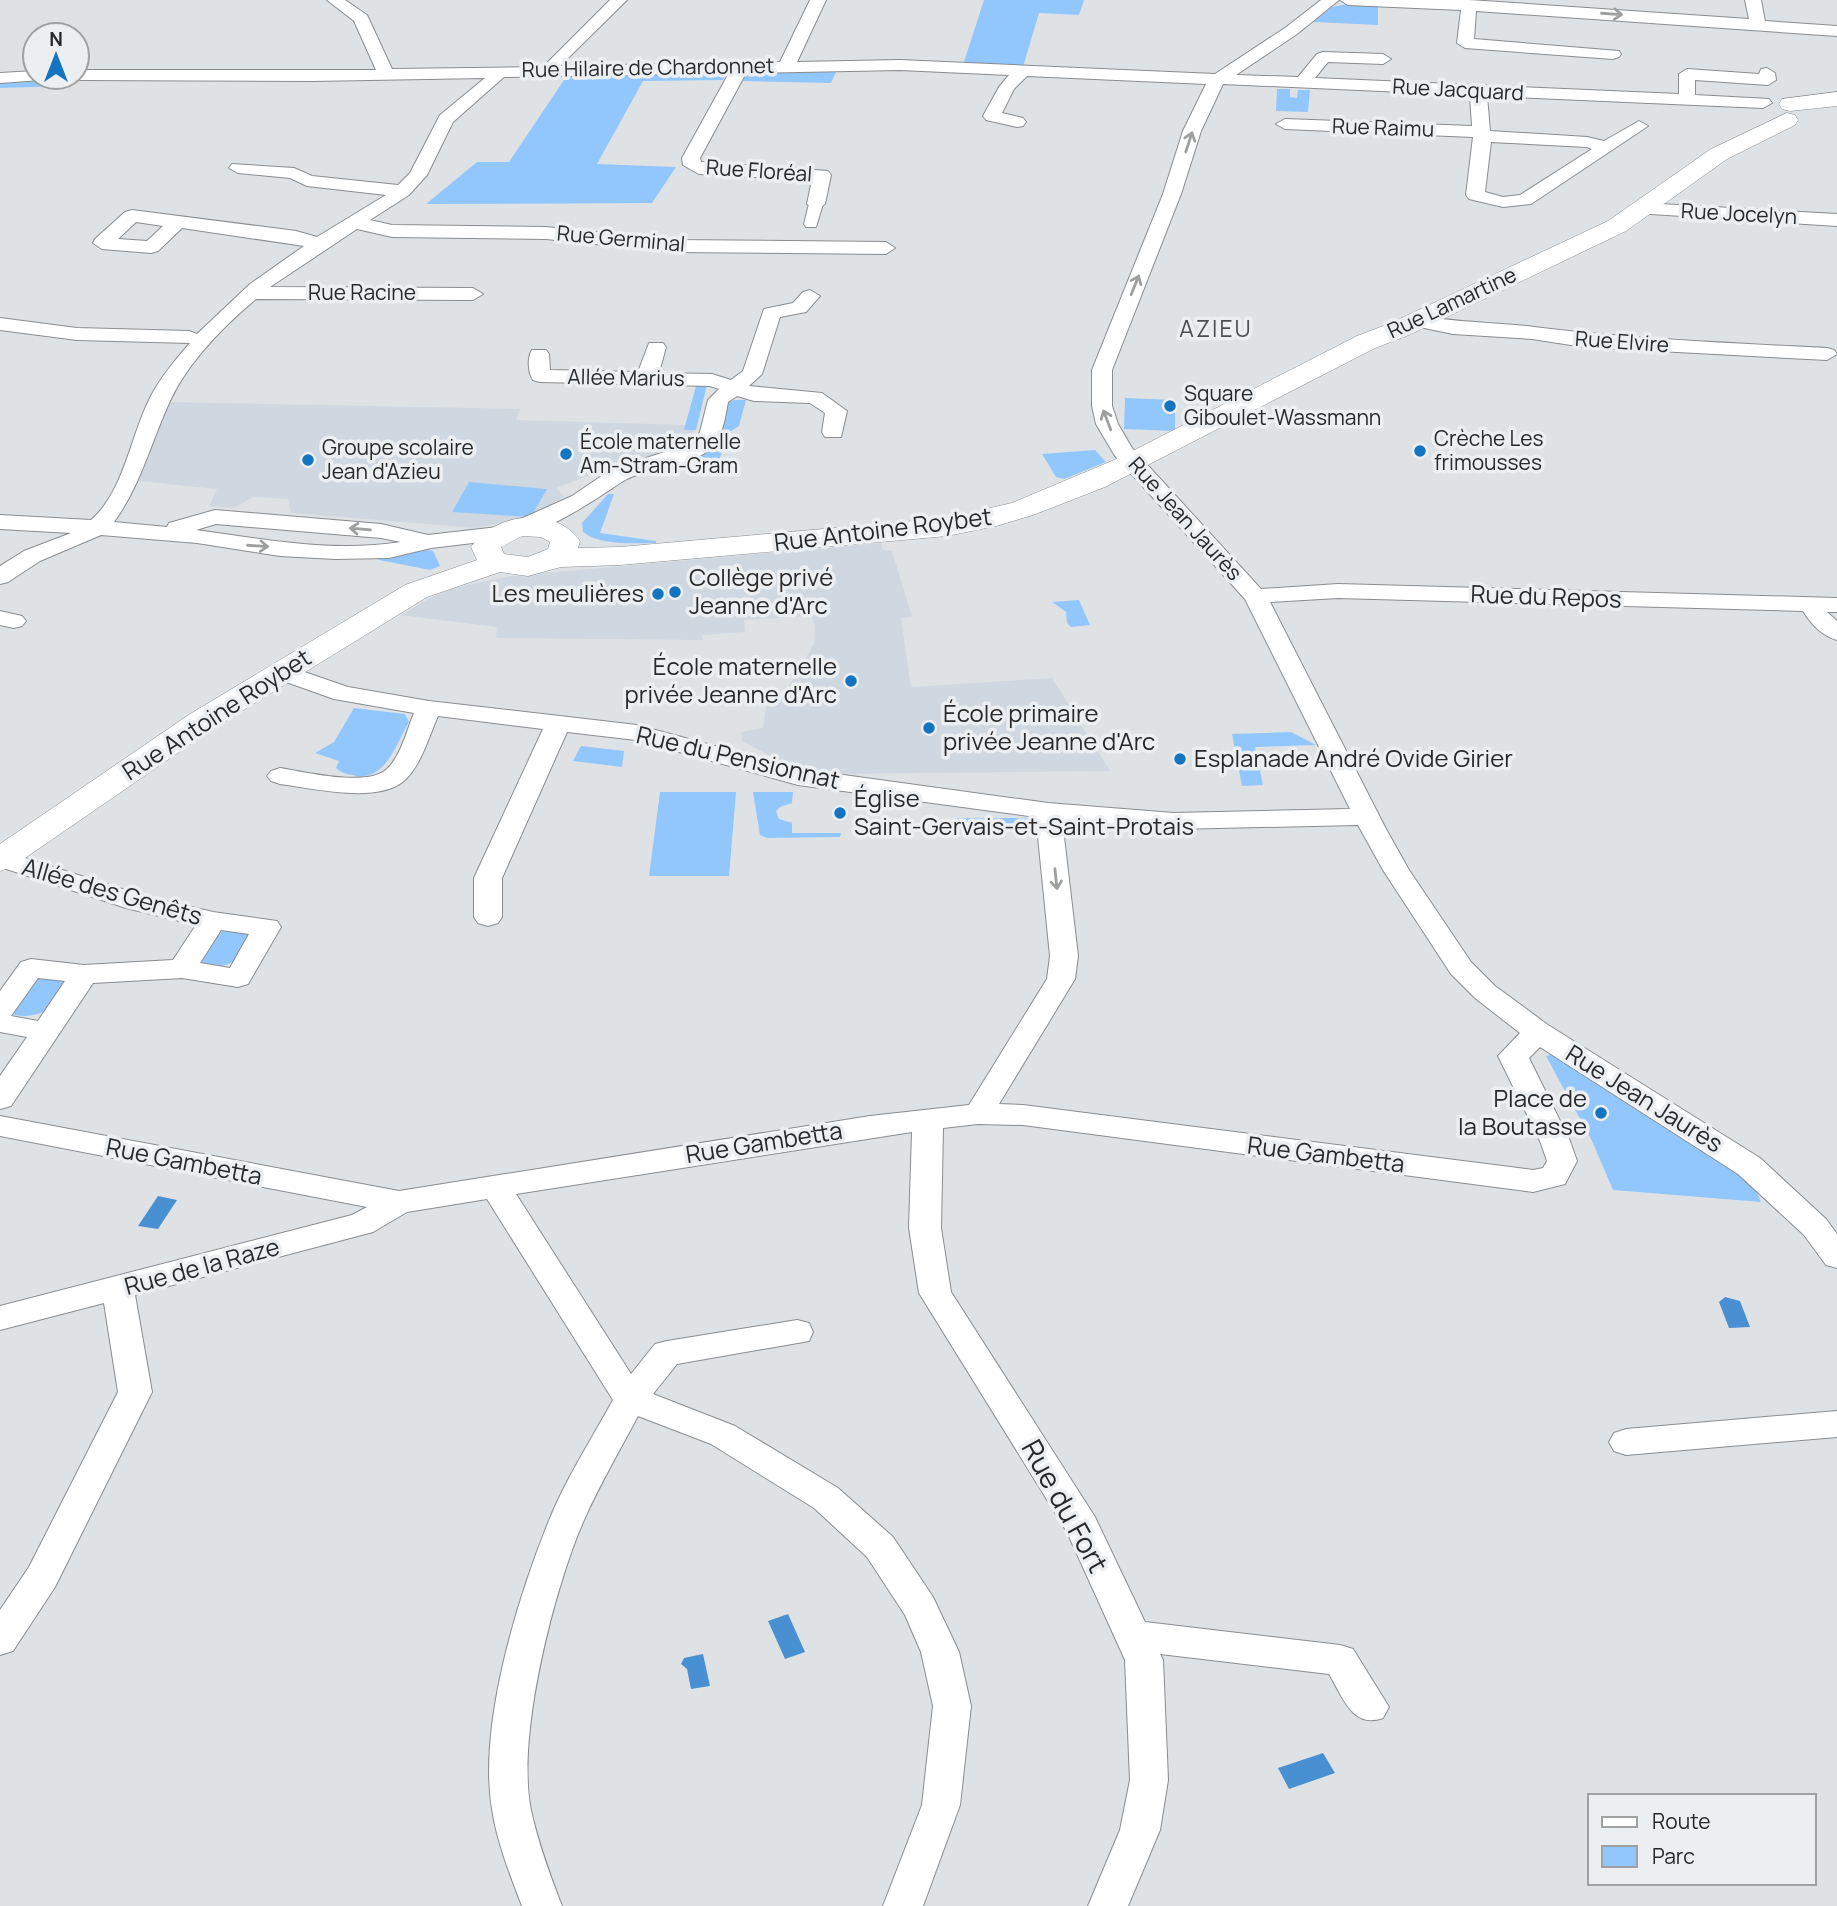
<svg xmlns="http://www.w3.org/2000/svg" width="1837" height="1906" font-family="Manrope,sans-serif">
<rect width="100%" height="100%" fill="#dfe2e4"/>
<path fill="#cfd7e0" d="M 169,402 L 520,409 L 516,420 L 685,425 L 685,430 L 696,430 L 681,447 L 618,464 L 556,488 L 564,497 L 531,517 L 476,528 L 291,513 L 288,499 L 253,497 L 234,508 L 209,506 L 217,489 L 139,481 Z
M 881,543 L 883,550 L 892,551 L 912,617 L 901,618 L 911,687 L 1052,678 L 1110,771 L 835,774 L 790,766 L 742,741 L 741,732 L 763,728 L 766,707 L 785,693 L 814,644 L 815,627 L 811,616 L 744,620 L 745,632 L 702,635 L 703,640 L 496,638 L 497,627 L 400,615 L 434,596 L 458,587 L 511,576 Z"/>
<path fill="#92c7fd" d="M 984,0 L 1084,0 L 1079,15 L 1039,13 L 1023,67 L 963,65 Z
M 1353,3 L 1378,4 L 1378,25 L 1313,22 L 1332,7 Z
M 727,72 L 723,80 L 643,81 L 597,164 L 676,167 L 652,203 L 426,204 L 477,162 L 509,162 L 566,77 Z
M 745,72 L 836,72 L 831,83 L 741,81 Z
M 42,78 L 74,78 L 66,86 L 0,88 L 0,81 Z
M 1277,89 L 1290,89 L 1290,97 L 1297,98 L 1298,90 L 1310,90 L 1308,112 L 1276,111 Z
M 659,380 L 707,385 L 696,430 L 684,430 L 696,386 L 651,385 Z
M 1125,398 L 1175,400 L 1175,431 L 1124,429 Z
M 734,400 L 746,400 L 739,426 L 728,433 L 717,467 L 703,466 L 705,460 L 700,454 L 722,429 L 729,402 Z
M 1095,450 L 1106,462 L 1064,479 L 1056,477 L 1042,454 Z
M 469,482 L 547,489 L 531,517 L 452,512 Z
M 608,494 L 614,494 L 600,533 L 656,541 L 656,543 C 635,543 600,546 583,532 L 582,523 Z
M 428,550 L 433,551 L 440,566 L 430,570 L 379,560 L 380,558 Z
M 1079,600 L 1090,625 L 1071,627 L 1067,623 L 1066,612 L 1052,602 Z
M 354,708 L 405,714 L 409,722 C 396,744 386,780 356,776 C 348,774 343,774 336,768 L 339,761 L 315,753 L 334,742 Z
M 1291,732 L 1316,745 L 1255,747 L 1263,785 L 1242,786 L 1232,734 Z
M 581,746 L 624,751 L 622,767 L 573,761 Z
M 660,792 L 736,792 L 729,876 L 649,876 Z
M 753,792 L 793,792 L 792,803 L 780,807 L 776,811 L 779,819 L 792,823 L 792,833 L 841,833 L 840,837 L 767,838 L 760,835 Z
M 956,818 L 1026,818 L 1037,824 L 951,825 Z
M 228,928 L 250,931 C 252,957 228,970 205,966 L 201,960 L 216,935 Z
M 44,976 L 66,980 C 63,1006 38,1020 15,1015 L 11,1008 L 31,983 Z
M 1556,1054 L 1753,1183 L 1761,1202 L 1613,1190 L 1592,1141 L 1546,1056 Z"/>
<path fill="#4990d3" d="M 158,1196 L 177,1200 L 158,1229 L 138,1226 Z
M 1725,1297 L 1740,1301 L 1750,1327 L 1729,1328 L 1719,1302 Z
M 788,1614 L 805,1652 L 785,1659 L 768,1621 Z
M 703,1654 L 710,1686 L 691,1689 L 687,1669 L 681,1664 L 684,1658 Z
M 1323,1753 L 1335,1773 L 1289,1789 L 1278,1768 Z"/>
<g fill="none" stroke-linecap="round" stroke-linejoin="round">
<g stroke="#8a8c8f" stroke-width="2">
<path id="pedestrian" d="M 816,200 L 823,204 L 816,227 L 806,227 L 804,224 L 809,204 Z"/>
</g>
<g stroke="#8a8c8f" stroke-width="2">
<path id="minor" d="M 327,0 L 345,0 L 367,15 L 392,69 L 543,67 L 610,0 L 627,0 L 560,66 L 780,62 L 810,0 L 826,0 L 797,62 L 900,60 L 1215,74 L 1285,28 L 1321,0 L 1339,0 L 1297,34 L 1236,75 L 1298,77 L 1317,54 L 1323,52 L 1383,54 L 1391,59 L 1383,64 L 1328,62 L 1315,78 L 1679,94 L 1679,74 L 1687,69 L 1759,74 L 1761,69 L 1767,68 L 1775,73 L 1776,80 L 1768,85 L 1695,80 L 1695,95 L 1769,99 L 1772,103 L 1763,108 L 1487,96 L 1490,131 L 1587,137 L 1604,141 L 1639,121 L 1648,126 L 1531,204 L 1503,207 L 1469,199 L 1466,195 L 1473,137 L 1285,129 L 1276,124 L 1285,119 L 1472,126 L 1470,95 L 1223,84 L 1201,131 L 1181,194 L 1112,370 L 1112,406 L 1118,424 L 1132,448 L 1261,589 L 1338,584 L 1837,598 L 1837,612 L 1827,612 L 1837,621 L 1837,640 C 1822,636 1811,624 1803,611 L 1338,598 L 1270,602 L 1386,829 L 1409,870 L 1471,962 L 1495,986 L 1548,1025 L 1760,1158 L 1826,1219 L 1837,1234 L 1837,1268 L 1826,1265 L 1804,1235 L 1738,1174 L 1540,1047 L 1529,1058 L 1570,1141 L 1577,1161 L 1565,1184 L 1533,1192 L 1023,1125 L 978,1124 L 943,1128 L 941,1228 L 951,1292 L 1095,1517 L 1145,1622 L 1340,1645 L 1353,1649 L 1389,1707 L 1383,1718 C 1352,1729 1343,1697 1329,1674 L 1160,1654 L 1163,1660 L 1168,1780 L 1160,1830 L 1128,1906 L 1088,1906 L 1120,1830 L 1130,1780 L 1125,1660 L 1067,1532 L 919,1293 L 909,1228 L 912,1132 L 516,1194 L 631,1374 L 655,1344 L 667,1341 L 797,1320 L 809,1323 L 813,1332 L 809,1341 L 677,1364 L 653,1394 L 735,1426 L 838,1488 L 893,1537 L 933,1597 L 959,1652 L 971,1706 L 960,1805 L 923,1906 L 883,1906 L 922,1805 L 933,1706 L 921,1652 L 905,1615 L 867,1557 L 814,1508 L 711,1444 L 638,1416 C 620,1450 600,1484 584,1520 C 554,1588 516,1737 531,1810 C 538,1843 550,1875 562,1906 L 522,1906 C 510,1875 497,1842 492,1809 C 478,1726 517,1600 548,1523 C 565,1480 591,1440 613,1400 L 487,1199 L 407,1212 L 373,1232 L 135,1295 L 152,1392 L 55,1587 L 13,1651 L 0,1655 L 0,1610 L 29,1567 L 118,1392 L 104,1303 L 0,1330 L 0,1306 L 352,1215 L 367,1207 L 0,1136 L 0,1116 L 399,1191 L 870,1116 L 969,1105 L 1047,979 L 1050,956 L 1036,817 L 798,785 L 636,740 L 567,732 L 502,878 L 502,917 L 498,923 L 488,926 L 478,923 L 474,917 L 474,878 L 543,729 L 438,716 C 429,736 422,763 406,779 C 380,805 312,788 280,784 L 271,781 L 267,776 L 271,771 L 280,768 C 305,772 370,788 388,768 C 401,755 407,730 414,713 L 334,699 L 272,677 L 269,672 L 272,667 L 281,665 L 290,667 L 348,687 L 429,701 L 637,725 L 800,769 L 1048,803 L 1174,813 L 1350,809 L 1245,599 L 1115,456 L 1096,424 L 1092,406 L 1092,370 L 1163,194 L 1183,131 L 1206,84 L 1027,76 L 1014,89 L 1002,113 L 1023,118 L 1026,122 L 1023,126 L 1017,127 L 986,120 L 983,116 L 999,87 L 1009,75 L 900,70 L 746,73 L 700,158 L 701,162 L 828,171 L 831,175 L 825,204 L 816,210 L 807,204 L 812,180 L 699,174 L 683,165 L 682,158 L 729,73 L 504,77 L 453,122 L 427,175 L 409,195 L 370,220 L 392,225 L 546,227 L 672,240 L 886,242 L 895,248 L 886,254 L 672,252 L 546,239 L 392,237 L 357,229 L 270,287 L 473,288 L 483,294 L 473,300 L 256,299 C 224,326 188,362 170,401 C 151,442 141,485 114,522 L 167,527 L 169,523 L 215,510 L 381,524 L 428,535 L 498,527 L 506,529 L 509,534 L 506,539 L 431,548 L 389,558 L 335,559 L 280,556 L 197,543 L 101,535 L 40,561 L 8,582 L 0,584 L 0,566 L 24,551 L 71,533 L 0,529 L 0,515 L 91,520 C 124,491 130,438 149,400 C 159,379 175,360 190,343 L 77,340 L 0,330 L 0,318 L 77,328 L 189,331 L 197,334 L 250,284 L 304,246 L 182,228 L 158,251 L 151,253 L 102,249 L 93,243 L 95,239 L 125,212 L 132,210 L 296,231 L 317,237 L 386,195 L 307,186 L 290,178 L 238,173 L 229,168 L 232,164 L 294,168 L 312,176 L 398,185 L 410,173 L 440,115 L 485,78 L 312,81 L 77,80 L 70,77 L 77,77 L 77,70 L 376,70 L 354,21 ZM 1491,142 L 1587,147 L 1592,149 L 1520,195 L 1503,197 L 1485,192 ZM 136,222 L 163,226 L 147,241 L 118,239 ZM 216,524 L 381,538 L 401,542 C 332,553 264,539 196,530 ZM 1062,820 L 1174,829 L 1358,825 L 1383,870 L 1451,974 L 1475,998 L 1520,1033 L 1498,1056 L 1540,1141 L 1547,1161 L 1543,1168 L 1533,1170 L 1023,1105 L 999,1104 L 1075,979 L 1078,956 Z
M 1340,0 L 1469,0 L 1749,19 L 1745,0 L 1761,0 L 1765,21 L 1837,26 L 1837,36 L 1476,11 L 1474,39 L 1619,51 L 1621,54 L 1619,57 L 1613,59 L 1465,48 L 1457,43 L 1461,10 L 1348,5 Z
M 35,71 L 35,77 L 43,77 L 41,80 L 0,83 L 0,73 Z
M 1642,203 L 1837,214 L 1837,226 L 1635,213 L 1633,209 Z
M 810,290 L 820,296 L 806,312 L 780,317 L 762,374 L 749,386 L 822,393 L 847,411 L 841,437 L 825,437 L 822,432 L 825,413 L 810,403 L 754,401 L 737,396 L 728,402 C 725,418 723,436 711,448 C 690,468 650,466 625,480 C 601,495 541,539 514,532 L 511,527 L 514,522 L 572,496 L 612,469 L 674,449 L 695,440 L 700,432 L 708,400 L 719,389 L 710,386 L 540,382 L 533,380 C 528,373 527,357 532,350 L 546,350 L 549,354 L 550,370 L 638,372 L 649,343 L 663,343 L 666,347 L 659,373 L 712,374 L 731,380 L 743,371 L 764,309 L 793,303 L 803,292 Z
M 1417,315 C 1456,323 1495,322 1534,327 C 1631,339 1729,343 1827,348 L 1834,350 L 1837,354 L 1827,360 L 1584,347 L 1532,339 L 1453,334 L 1410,325 L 1407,321 L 1410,317 Z
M 0,611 L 22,616 L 26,621 L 22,626 L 14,628 L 0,625 Z
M 0,850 L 144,896 L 213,912 L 277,921 L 281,927 L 248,984 L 238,987 L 182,978 L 93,983 L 11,1106 L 0,1109 L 0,1076 L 27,1037 L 0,1032 L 0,991 L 21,962 L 31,959 L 84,965 L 173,960 L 196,925 L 126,908 L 0,867 ZM 221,930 L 249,934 L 230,968 L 200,963 ZM 38,978 L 65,981 L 38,1021 L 11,1016 Z
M 1837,1411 L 1837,1437 L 1626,1455 L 1614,1451 L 1609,1442 L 1614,1433 L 1626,1429 Z"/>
</g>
<g stroke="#8a8c8f" stroke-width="1">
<path id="tertiary" d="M 1837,92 L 1837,106 L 1790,111 L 1782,109 L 1779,104 L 1782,99 Z
M 1787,113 L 1795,115 L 1798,120 L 1795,125 L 1727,159 L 1626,231 L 1409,335 L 1375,348 L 1105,487 L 1033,515 L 996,526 L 947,536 L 620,565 L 561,567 L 528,576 L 500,572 L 427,597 L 214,728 L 12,867 L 0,871 L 0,844 L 190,714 L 405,585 L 477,560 L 471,547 C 494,513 555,505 580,541 L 578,548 L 620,547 L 947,518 L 1012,503 L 1119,458 L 1357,336 L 1391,323 L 1608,221 L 1711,149 ZM 522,536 L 541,537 L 550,542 L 548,549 L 528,557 L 504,554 L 501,547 Z"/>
</g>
<use href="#pedestrian" fill="#fff" fill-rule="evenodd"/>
<use href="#minor" fill="#fff" fill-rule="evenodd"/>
<use href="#tertiary" fill="#fff" fill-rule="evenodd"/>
</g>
<defs><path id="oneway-shaft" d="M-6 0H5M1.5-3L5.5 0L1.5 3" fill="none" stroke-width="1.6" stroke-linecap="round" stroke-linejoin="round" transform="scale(1.75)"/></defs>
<g stroke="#9e9f9f">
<use href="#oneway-shaft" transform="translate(1612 14) rotate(4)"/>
<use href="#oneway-shaft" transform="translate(1189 142) rotate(-72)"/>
<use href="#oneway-shaft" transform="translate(1135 285) rotate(-68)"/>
<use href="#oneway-shaft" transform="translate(1107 420) rotate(-111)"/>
<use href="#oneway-shaft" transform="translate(360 529) rotate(-175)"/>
<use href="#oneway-shaft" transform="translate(258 546) rotate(4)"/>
<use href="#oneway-shaft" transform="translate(1056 879) rotate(84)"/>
</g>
<g fill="#1574c0" stroke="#eceff2" stroke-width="2.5">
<circle cx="1170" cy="406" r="7"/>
<circle cx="1420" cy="451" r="7"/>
<circle cx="566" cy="454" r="7"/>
<circle cx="308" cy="460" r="7"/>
<circle cx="675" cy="592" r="7"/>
<circle cx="658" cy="594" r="7"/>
<circle cx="851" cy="681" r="7"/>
<circle cx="929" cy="728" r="7"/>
<circle cx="1180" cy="759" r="7"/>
<circle cx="840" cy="813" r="7"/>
<circle cx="1601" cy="1113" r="7"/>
</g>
<g text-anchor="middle" stroke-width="7" stroke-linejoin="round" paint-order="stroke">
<g font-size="21" fill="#28292a" stroke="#eceff2">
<text transform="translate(648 68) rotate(-1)" y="7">Rue Hilaire de Chardonnet</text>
<text transform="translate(1458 90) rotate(3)" y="7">Rue Jacquard</text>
<text transform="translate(1383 128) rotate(2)" y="7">Rue Raimu</text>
<text transform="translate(759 171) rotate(4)" y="7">Rue Floréal</text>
<text transform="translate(1739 214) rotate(3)" y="7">Rue Jocelyn</text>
<text transform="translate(621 239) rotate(5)" y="7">Rue Germinal</text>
<text x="362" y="300">Rue Racine</text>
<text transform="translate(1452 303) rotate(-25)" y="7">Rue Lamartine</text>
<text transform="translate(1622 342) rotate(4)" y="7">Rue Elvire</text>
<text transform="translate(626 378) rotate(1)" y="7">Allée Marius</text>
<text transform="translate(1185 519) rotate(48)" y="7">Rue Jean Jaurès</text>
</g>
<g font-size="21" fill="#28292a" stroke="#eceff2" text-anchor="start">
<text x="1184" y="401">Square<tspan x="1184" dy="24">Giboulet-Wassmann</tspan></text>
<text x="1434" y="446">Crèche Les<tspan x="1434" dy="24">frimousses</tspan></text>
<text x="580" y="449">École maternelle<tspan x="580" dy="24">Am-Stram-Gram</tspan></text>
<text x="322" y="455">Groupe scolaire<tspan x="322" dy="24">Jean d'Azieu</tspan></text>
</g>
<g font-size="23" letter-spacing="2" fill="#4c4e51" stroke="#eceff2">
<text x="1216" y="337">AZIEU</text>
</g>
<g font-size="24" fill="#28292a" stroke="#eceff2">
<text transform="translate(883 530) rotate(-7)" y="8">Rue Antoine Roybet</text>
<text transform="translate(1546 597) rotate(2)" y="8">Rue du Repos</text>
<text transform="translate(217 715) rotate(-33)" y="8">Rue Antoine Roybet</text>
<text transform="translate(738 758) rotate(13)" y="8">Rue du Pensionnat</text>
<text transform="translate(112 892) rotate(16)" y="8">Allée des Genêts</text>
<text transform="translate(1644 1099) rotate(32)" y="8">Rue Jean Jaurès</text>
<text transform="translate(764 1143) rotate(-9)" y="8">Rue Gambetta</text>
<text transform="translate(1326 1155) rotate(7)" y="8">Rue Gambetta</text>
<text transform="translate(184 1162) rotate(11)" y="8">Rue Gambetta</text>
<text transform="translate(202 1267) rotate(-15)" y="8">Rue de la Raze</text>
</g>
<g font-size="24" fill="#28292a" stroke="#eceff2" text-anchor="start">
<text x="689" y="586">Collège privé<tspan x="689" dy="28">Jeanne d'Arc</tspan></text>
<text x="644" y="602" text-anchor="end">Les meulières</text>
<text x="837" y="675" text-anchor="end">École maternelle<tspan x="837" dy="28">privée Jeanne d'Arc</tspan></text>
<text x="943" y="722">École primaire<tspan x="943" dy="28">privée Jeanne d'Arc</tspan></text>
<text x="1194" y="767">Esplanade André Ovide Girier</text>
<text x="854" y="807">Église<tspan x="854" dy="28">Saint-Gervais-et-Saint-Protais</tspan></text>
<text x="1587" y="1107" text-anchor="end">Place de<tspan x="1587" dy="28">la Boutasse</tspan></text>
</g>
<g font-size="28" fill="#28292a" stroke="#eceff2">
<text transform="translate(1065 1506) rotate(61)" y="10">Rue du Fort</text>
</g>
</g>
<rect x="1588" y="1794" width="228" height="91" fill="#eceff2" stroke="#9ea0a2" stroke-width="2"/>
<rect x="1602" y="1817" width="35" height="10" fill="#ffffff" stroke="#9ea0a2" stroke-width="2"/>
<text x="1652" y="1829" font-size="21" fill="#28292a">Route</text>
<rect x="1602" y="1846" width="35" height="21" fill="#92c7fd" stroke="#9ea0a2" stroke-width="2"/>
<text x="1652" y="1864" font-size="21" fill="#28292a">Parc</text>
<g transform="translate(56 56)"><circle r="33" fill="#eceff2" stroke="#9ea0a2" stroke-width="2"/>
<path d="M0-5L12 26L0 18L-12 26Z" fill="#1574c0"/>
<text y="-10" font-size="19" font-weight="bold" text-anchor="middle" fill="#28292a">N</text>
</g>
</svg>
